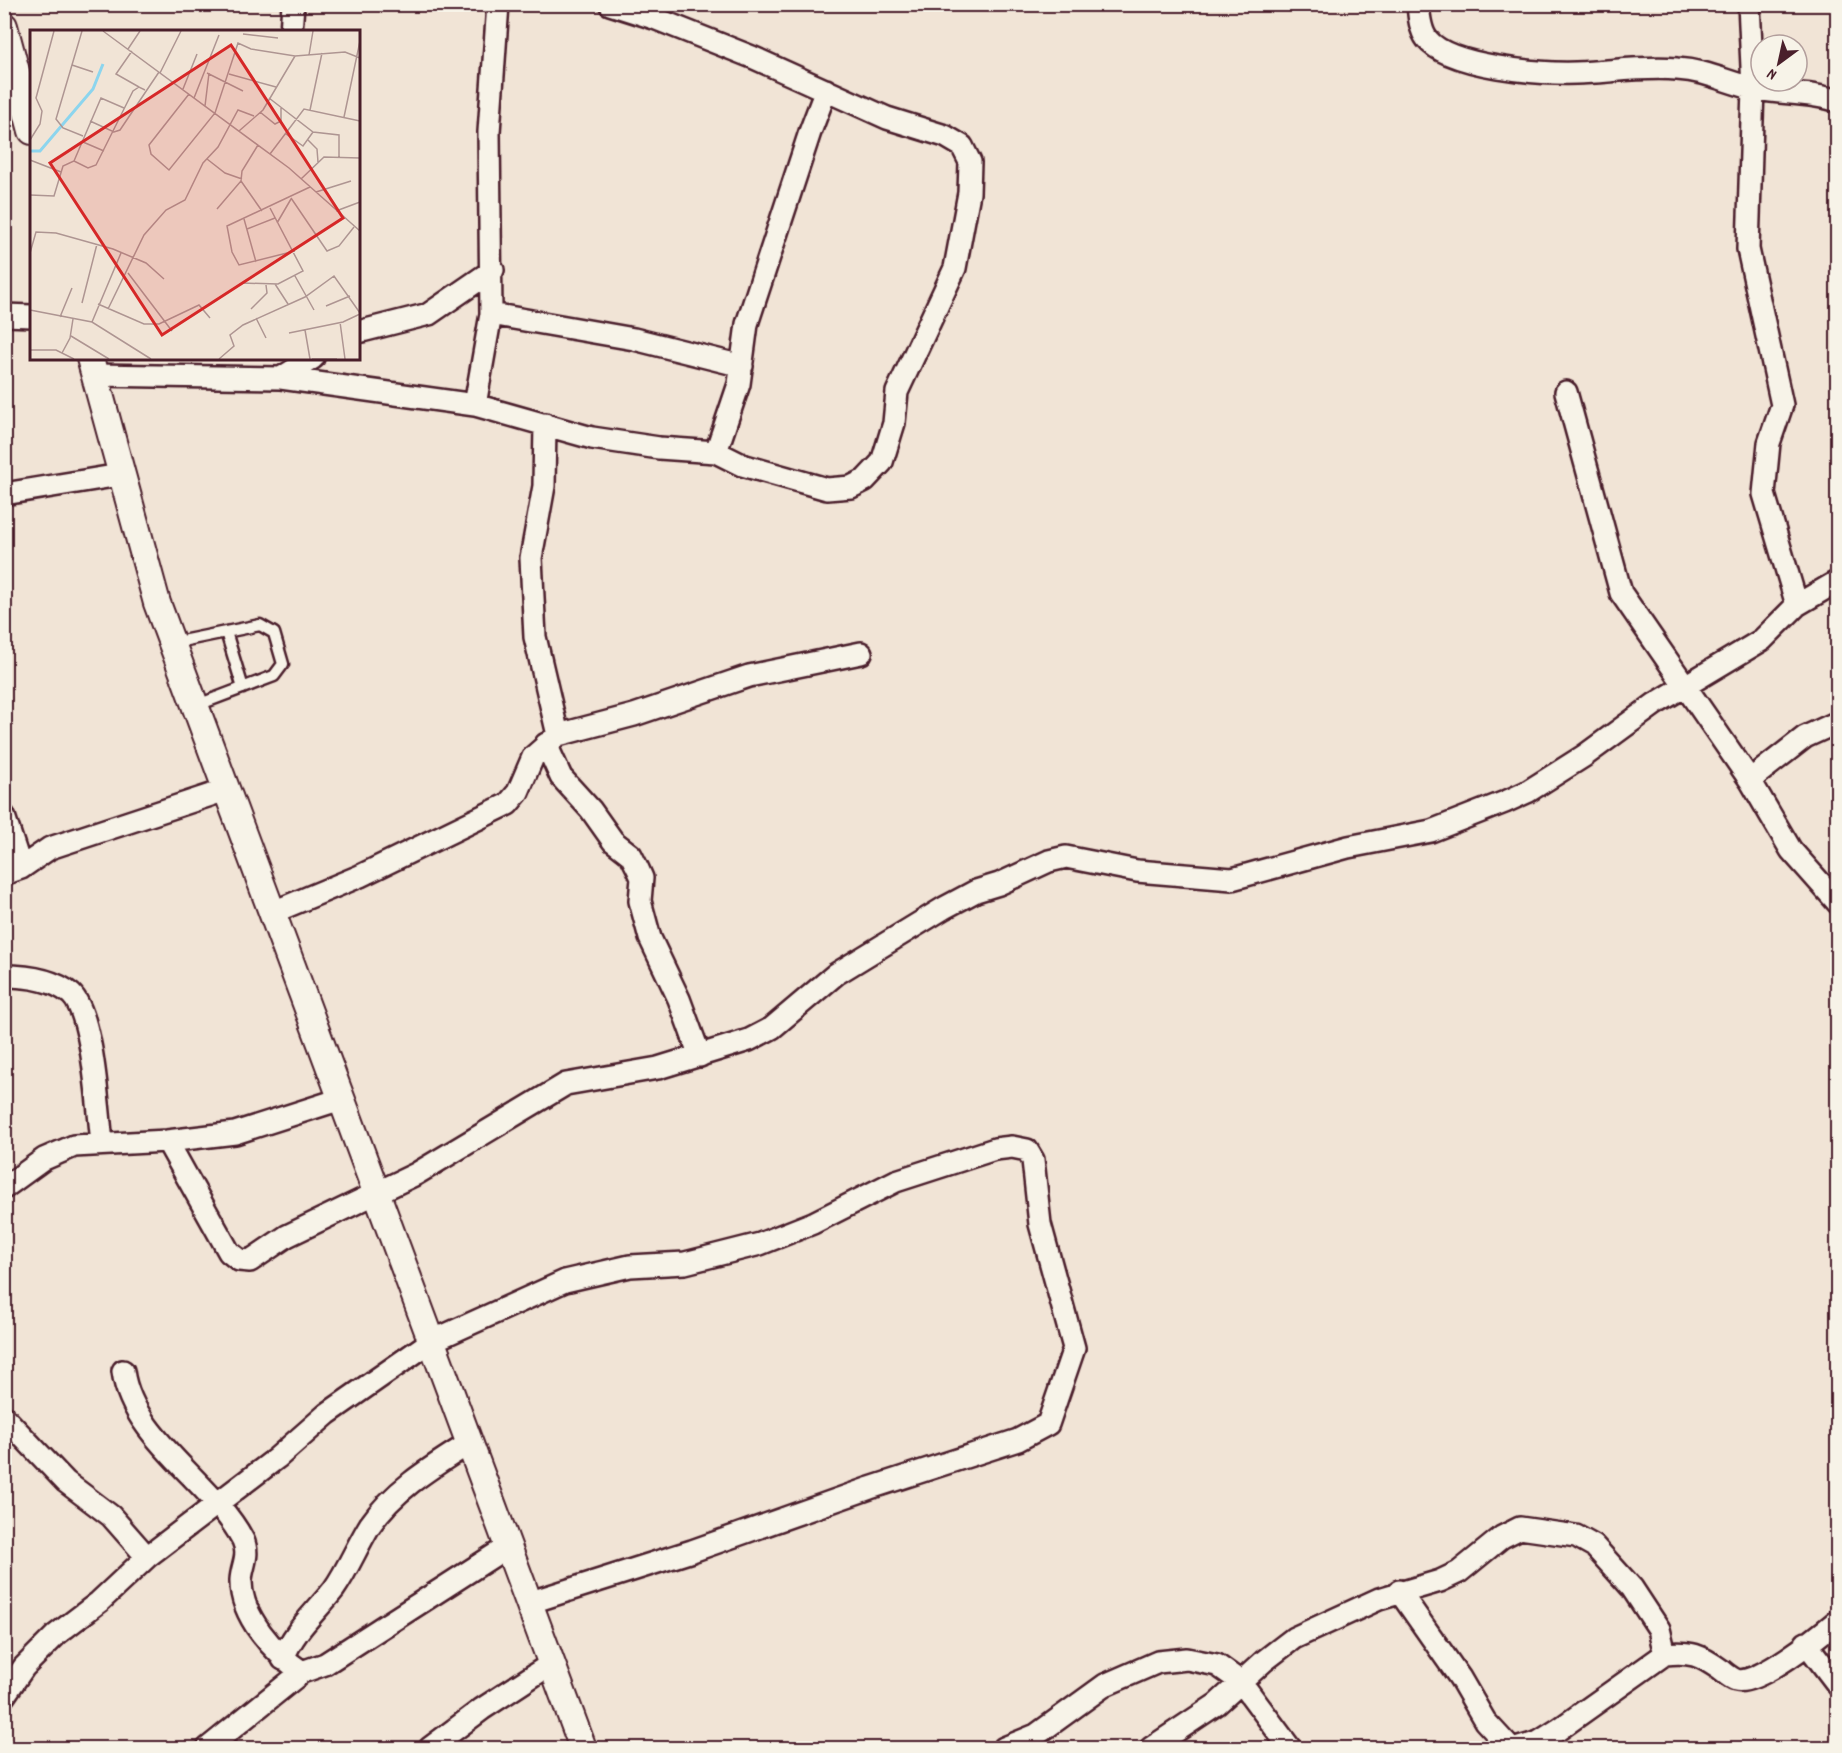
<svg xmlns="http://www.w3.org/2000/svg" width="1842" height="1753" font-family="Dekko,sans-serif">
<rect width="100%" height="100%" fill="#f1e4d6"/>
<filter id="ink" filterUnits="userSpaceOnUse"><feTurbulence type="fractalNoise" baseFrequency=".0167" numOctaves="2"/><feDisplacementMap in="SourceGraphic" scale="12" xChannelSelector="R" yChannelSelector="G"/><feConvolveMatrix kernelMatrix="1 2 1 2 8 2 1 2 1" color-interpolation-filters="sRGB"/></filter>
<g filter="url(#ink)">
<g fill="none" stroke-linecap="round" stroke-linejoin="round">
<g stroke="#4a1f2b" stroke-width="15">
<path id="service" d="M 226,632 L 243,688
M 172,643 L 260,625 L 274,633 L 283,664 L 274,676 L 195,706"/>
</g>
<g stroke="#4a1f2b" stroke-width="26">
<path id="minor" d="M 1418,4 C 1419,16 1420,30 1427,39 C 1449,67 1542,74 1576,73 C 1609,72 1643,66 1677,69 C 1708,71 1728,83 1756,89 C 1783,94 1812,92 1838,101
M 1749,4 L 1753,88 L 1748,249 L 1782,405 L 1769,443 L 1764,494 L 1797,605
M 291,32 L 293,4
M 491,314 L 634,339 L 742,366
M 4,315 L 32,316
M 358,332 L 429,314 L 493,270
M 94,375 L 281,378 L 475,405 L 592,438 L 659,448 L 716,452 L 742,465 L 827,489 L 851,487 L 865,480 L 882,462 L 894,423 L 897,392 L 955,268 L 969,193 L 970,162 L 962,146 L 945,136 L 887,118 L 752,57 L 654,18 L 610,4
M 281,378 L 313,358
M 1566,392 L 1621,593 L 1750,780 L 1791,850 L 1838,903
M 475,405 L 491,314 L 489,132 L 498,4
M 545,424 L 544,486 L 531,558 L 535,637 L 558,735
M 716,452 L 739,384 L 747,324 L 810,132 L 826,90
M 4,494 L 120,475
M 546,744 L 561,777 L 591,810 L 613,841 L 631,855 L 638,869 L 642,878 L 640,901 L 650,938 L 679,999 L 700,1056
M 1750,780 L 1805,737 L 1838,722
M 4,816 L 21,868
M 4,874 L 21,868 L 50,848 L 226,790
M 271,913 L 360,876 L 508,804 L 518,792 L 533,757 L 558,735 L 634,715 L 749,676 L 861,653
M 4,976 C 26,976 53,979 71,994 C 93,1014 98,1110 102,1142
M 167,1141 L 229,1252 L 239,1260 L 250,1261 L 287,1236 L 416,1174 L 566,1084 L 658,1068 L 749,1040 L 772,1028 L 836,974 L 944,908 L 976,891 L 999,884 L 1049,861 L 1066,857 L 1137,871 L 1232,879 L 1348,847 L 1431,831 L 1505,802 L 1527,792 L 1584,756 L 1655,704 L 1762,640 L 1797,605 L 1838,581
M 4,1188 L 44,1159 L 74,1146 L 167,1141 L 235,1133 L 341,1099
M 123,1371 C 132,1439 213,1482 243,1540 C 250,1556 242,1565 241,1580 C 240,1616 274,1653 302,1672
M 4,1417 L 66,1482 L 111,1516 L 147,1557
M 1399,1591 L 1460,1678 L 1485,1721 L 1510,1748
M 1806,1643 L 1838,1685
M 283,1659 C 293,1631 316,1612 334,1589 C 348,1569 357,1546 370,1525 C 395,1489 432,1467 468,1444
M 4,1696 L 24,1667 L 57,1634 L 99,1602 L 147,1557 L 277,1458 L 327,1414 L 430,1342 L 565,1281 L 630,1266 L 685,1263 L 760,1244 L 813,1223 L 896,1181 L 995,1149 L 1012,1147 L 1027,1150 L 1033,1160 L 1040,1224 L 1074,1348 L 1048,1424 L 1018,1440 L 870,1488 L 692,1551 L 528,1603
M 208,1748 L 302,1672 L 325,1664 L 507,1547
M 430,1748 L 482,1709 L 551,1664
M 1004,1748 L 1036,1735 L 1105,1685 L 1158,1662 L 1187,1659 L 1217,1665 L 1241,1682 L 1290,1748
M 1151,1748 L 1217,1704 L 1264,1661 L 1294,1638 L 1379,1599 L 1440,1581 L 1459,1572 L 1502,1537 L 1520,1528 L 1576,1536 L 1594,1546 L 1632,1588 L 1659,1629 L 1665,1654
M 1519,1748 L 1539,1742 L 1558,1730 L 1665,1654 C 1691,1651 1700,1655 1721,1670 C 1725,1673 1730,1678 1736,1680 C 1756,1687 1820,1635 1838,1620"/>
</g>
<g stroke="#4a1f2b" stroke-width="30">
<path id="tertiary" d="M 4,26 L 32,131
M 90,358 L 157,603 L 583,1748"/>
</g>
<use href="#service" stroke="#f7f3e8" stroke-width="10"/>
<use href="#minor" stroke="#f7f3e8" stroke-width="21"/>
<use href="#tertiary" stroke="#f7f3e8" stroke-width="26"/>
</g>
</g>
<g transform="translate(30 30)">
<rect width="330" height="330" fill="#f1e4d6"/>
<path fill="none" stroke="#8cd5ee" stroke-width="3" d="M 0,121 L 10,121 L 63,59 L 73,34"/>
<path fill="none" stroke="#ae9592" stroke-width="1.5" d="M 52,1 L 26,89 L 33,98 L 53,106M 73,1 L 259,138 L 330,201M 213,4 L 248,8M 98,19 L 110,1M 102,21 L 86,44 L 109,57M 279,25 L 283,1M 42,35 L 63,42M 130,43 L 151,1M 177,43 L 213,61M 199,44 L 246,57M 153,59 L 167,24M 159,64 L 119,115 L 121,124 L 139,140 L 185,83 L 208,13 L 221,19 L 265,26 L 315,22 L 330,28M 164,68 L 189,5M 239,68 L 283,102 L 309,105 L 309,127M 175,76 L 179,43M 280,80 L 292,23M 230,82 L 245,94 L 251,91 L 251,78M 314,87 L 330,11M 60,91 L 84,102 L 90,100 L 129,42M 209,101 L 233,80 L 265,26M 256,104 L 273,116 L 283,102M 0,110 L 10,94 L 12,81 L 6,68 L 24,1M 278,110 L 287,119 L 288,132M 53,112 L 74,121M 240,124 L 274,79 L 330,91M 177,129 L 195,143 L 212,149M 0,130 L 31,142M 44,131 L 58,138 L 66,135 L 103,61 L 109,57 L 115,60M 271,149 L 294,127 L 330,128M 211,151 L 232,181M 286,162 L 321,151M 0,165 L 24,166 L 33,136 L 44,131 L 71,68 L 94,78M 261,168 L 297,221 L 309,216 L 324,197M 187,179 L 211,151 L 212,141 L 228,115M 306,181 L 330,172M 214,189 L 226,232M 247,193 L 261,169M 217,199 L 245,188M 265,221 L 209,235 L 202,222 L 197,196 L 280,157M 0,223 L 6,202 L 26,203 L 83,219 L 116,233 L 134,249M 98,243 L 142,301M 265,246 L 284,280M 212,253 L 248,254 L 273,241 L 240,178M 245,254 L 258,274M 52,273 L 67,214M 68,274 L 114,294 L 129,294 L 169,275 L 180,288M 296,276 L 320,266M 78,279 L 114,205 L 136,180 L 155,170 L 173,133 L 188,117 L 208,80 L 224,86M 221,279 L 237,263 L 236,255M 0,280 L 62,292 L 121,329M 30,287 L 42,258M 226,288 L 236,308M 62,292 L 91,223M 310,292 L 315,329M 275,300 L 280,329M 259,303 L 313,292 L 330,284M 41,306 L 79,329M 0,320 L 26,320 L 44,329M 32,323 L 40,308 L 43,289M 189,329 L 204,316 L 200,305 L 213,295 L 275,267 L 304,246 L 330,283M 282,329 L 307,329"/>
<path fill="#d62828" fill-opacity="0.15" stroke="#d62828" stroke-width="3" d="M 201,15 L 313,188 L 132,305 L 20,133 Z"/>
<rect width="330" height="330" fill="none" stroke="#4a1f2b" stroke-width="3"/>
</g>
<rect width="1842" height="1753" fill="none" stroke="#f7f3e8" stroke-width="24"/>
<rect x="12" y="12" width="1818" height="1729" fill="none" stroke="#4a1f2b" stroke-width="2" filter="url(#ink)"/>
<g transform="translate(1779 63) rotate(213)"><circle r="28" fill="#f7f3e8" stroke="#b29e9c" stroke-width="1.5"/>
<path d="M0-4.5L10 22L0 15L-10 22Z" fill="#4a1f2b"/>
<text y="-9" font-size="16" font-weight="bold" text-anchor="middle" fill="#4a1f2b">N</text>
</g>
</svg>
